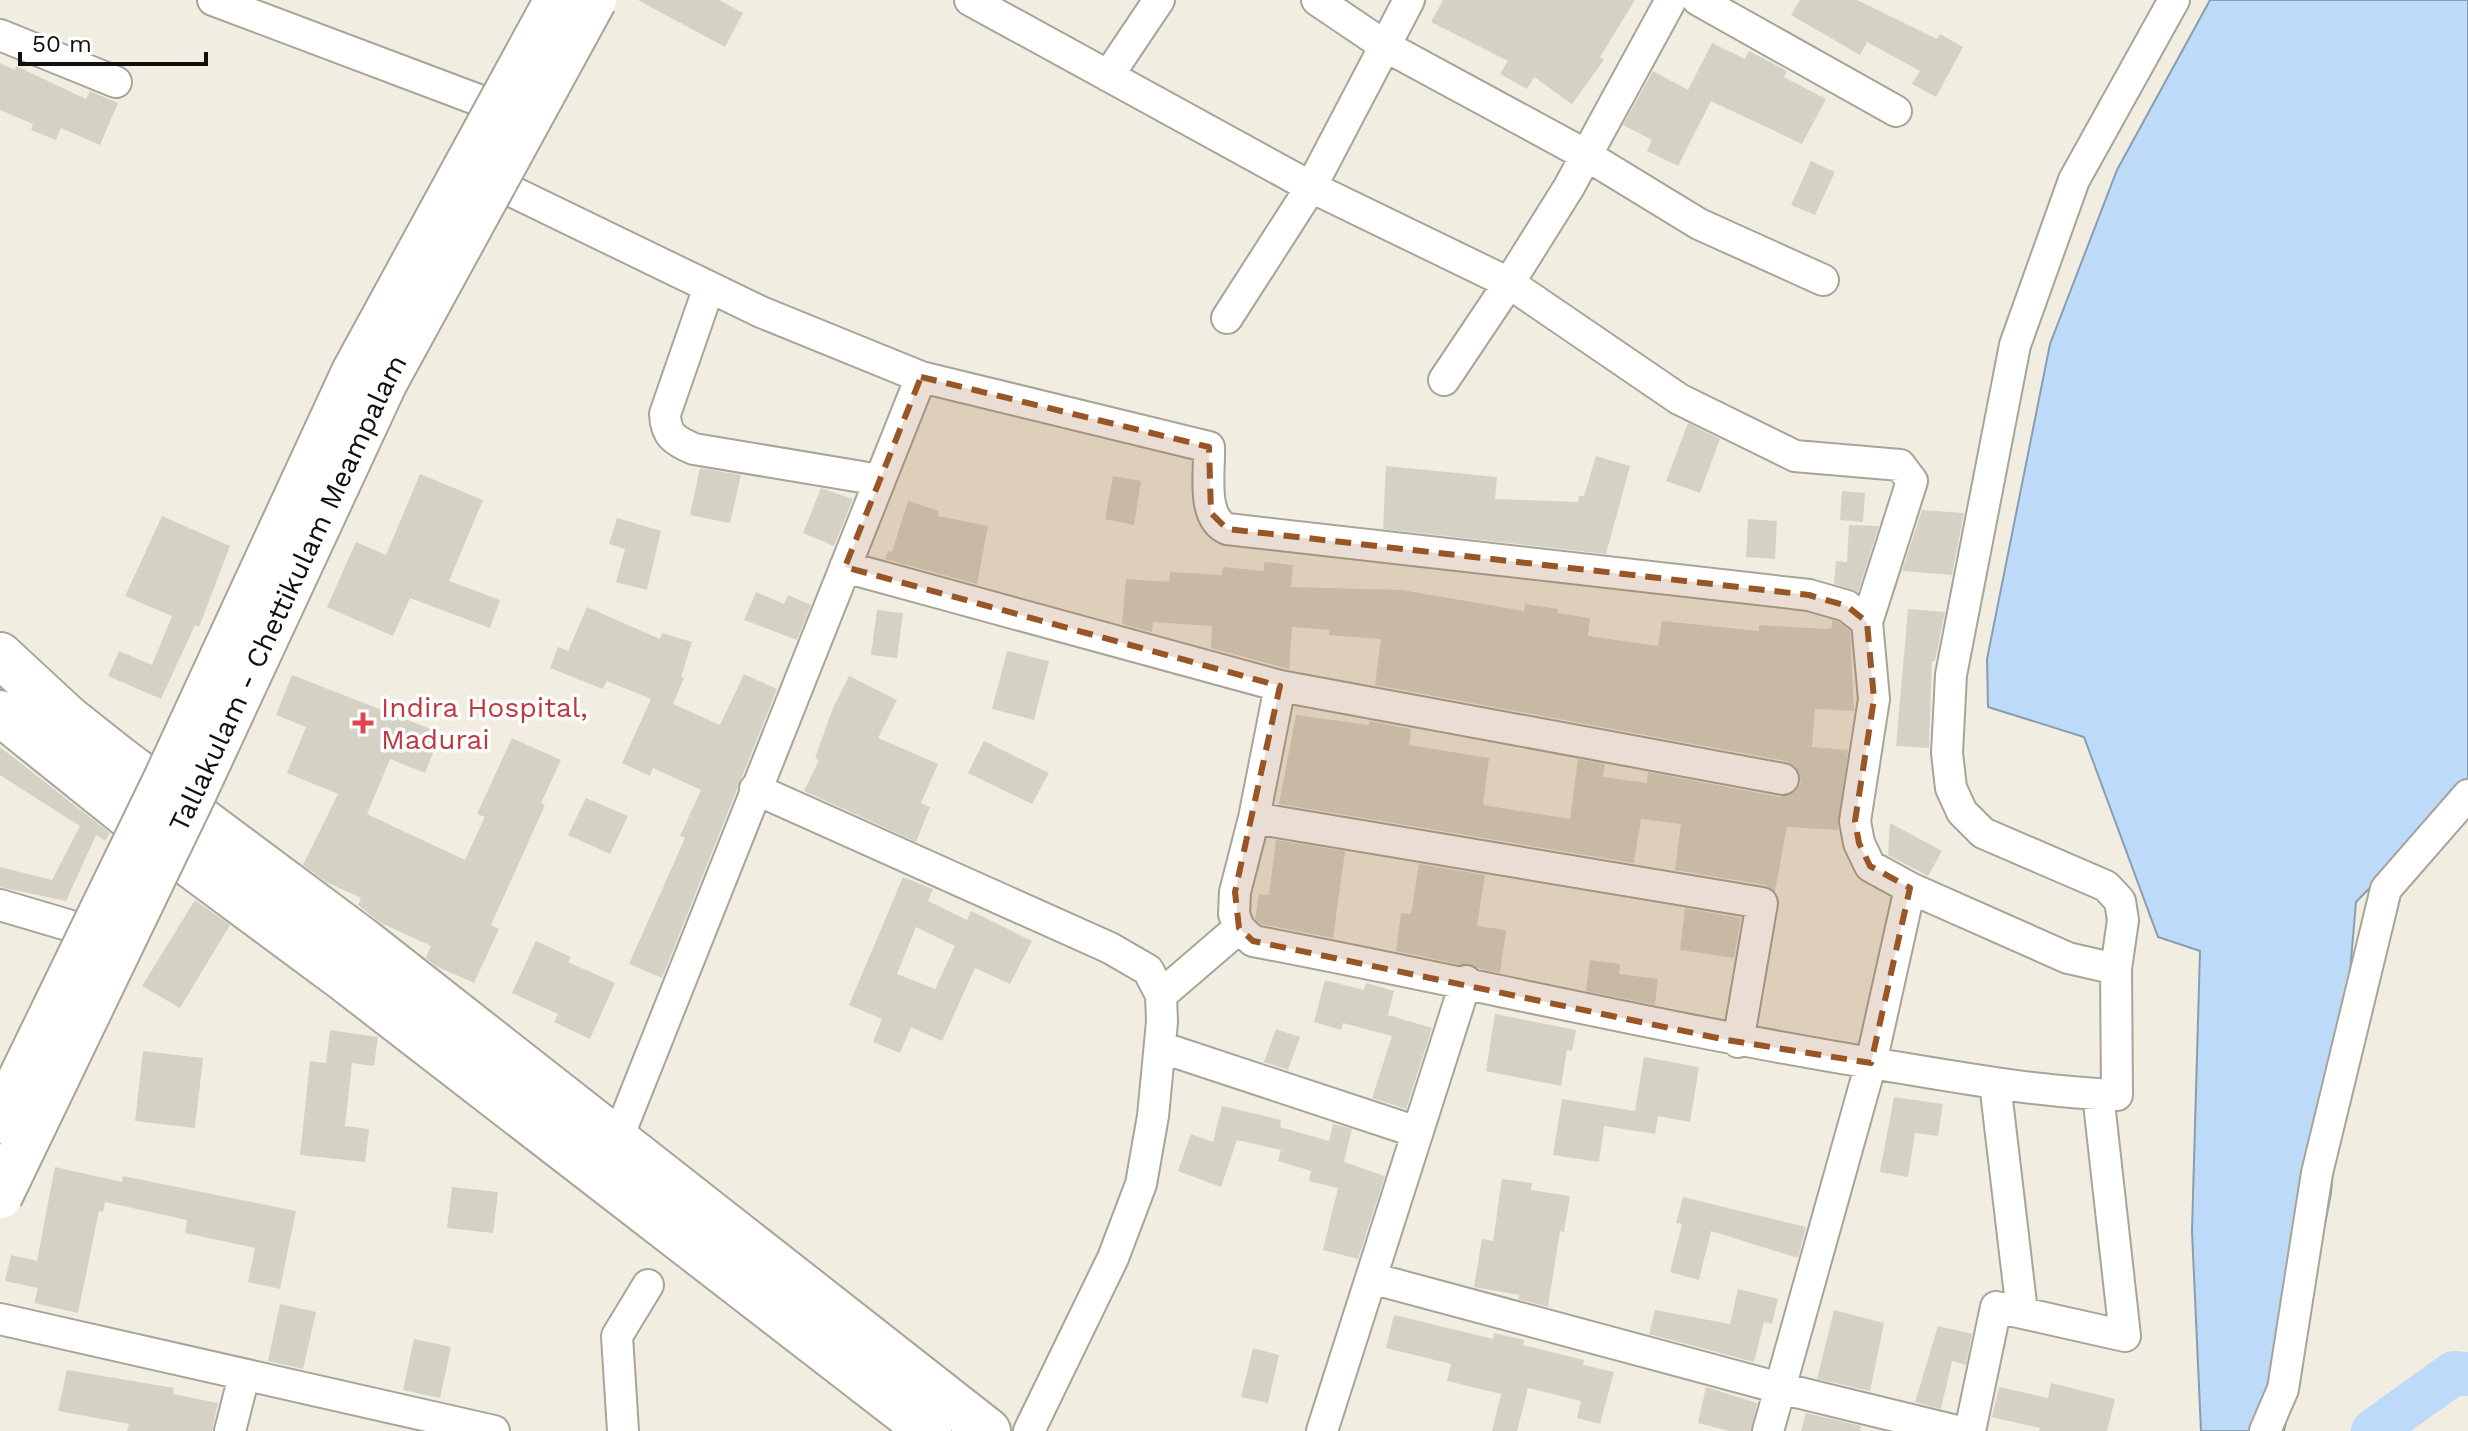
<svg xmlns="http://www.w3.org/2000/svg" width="2468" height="1431" font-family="'Work Sans',sans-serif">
<rect width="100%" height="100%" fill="#f1eee1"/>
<path fill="#bddaf8" stroke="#899db1" stroke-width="2" d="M 2210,0 L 2468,0 L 2468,783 L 2451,805 L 2356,902 L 2331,1193 L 2284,1431 L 2201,1431 L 2192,1231 L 2200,951 L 2158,937 L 2084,737 L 1988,707 L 1987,659 L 2050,344 L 2117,170 Z"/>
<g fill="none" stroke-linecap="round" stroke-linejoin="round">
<path stroke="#bddaf8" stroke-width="26" d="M 0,687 L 34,715"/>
<path stroke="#bddaf8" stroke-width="44" d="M 2373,1431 L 2454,1373 L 2468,1374"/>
</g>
<path fill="#d5d2c5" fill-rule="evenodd" d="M 638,0 L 719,0 L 743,13 L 725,47 Z
M 1443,0 L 1635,0 L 1600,57 L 1604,60 L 1572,104 L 1534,77 L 1527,89 L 1500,74 L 1508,61 L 1431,22 Z
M 1800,0 L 1857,0 L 1937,39 L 1940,34 L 1963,47 L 1936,97 L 1912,84 L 1920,71 L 1867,42 L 1860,55 L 1791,15 Z
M 1712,43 L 1745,59 L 1749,51 L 1787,71 L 1784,77 L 1826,99 L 1802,144 L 1711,101 L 1678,166 L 1647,151 L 1652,140 L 1623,125 L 1653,71 L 1688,90 Z
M 0,63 L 15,70 L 16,66 L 86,99 L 90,91 L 118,103 L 100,145 L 61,128 L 56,140 L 31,130 L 33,124 L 0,110 Z
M 1811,161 L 1835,172 L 1815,215 L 1791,205 Z
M 1688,423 L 1720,439 L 1700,493 L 1666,481 Z
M 1596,456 L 1630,466 L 1606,554 L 1383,529 L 1386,466 L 1497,477 L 1495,499 L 1578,502 L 1579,496 L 1584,496 Z
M 700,468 L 741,475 L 730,523 L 690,515 Z
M 420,474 L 483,500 L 449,581 L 500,600 L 490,628 L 410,598 L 393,636 L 327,607 L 356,542 L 386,555 Z
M 1113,476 L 1141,481 L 1134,525 L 1105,519 Z
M 821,488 L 853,499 L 834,546 L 803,533 Z
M 1842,491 L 1865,493 L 1863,522 L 1840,520 Z
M 908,501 L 939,511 L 938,516 L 988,526 L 977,584 L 885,559 L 888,551 L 892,552 Z
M 1922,510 L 1964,513 L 1952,575 L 1902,571 Z
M 162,516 L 230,546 L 199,627 L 195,625 L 161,699 L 108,676 L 119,651 L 152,665 L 172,616 L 125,596 Z
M 617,518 L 661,531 L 647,590 L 616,582 L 625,549 L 609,544 Z
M 1748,519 L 1777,521 L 1775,559 L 1746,557 Z
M 1849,525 L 1879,526 L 1858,592 L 1834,584 L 1836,561 L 1847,562 Z
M 1264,562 L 1293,565 L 1291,587 L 1402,590 L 1524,611 L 1525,604 L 1558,609 L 1557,613 L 1590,618 L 1588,636 L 1658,646 L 1662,621 L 1759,631 L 1759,625 L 1826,629 L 1832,628 L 1832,620 L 1839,622 L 1850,631 L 1854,711 L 1815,709 L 1812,747 L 1848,750 L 1838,830 L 1787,827 L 1775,891 L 1765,885 L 1675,870 L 1681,824 L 1641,819 L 1634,863 L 1279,804 L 1296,715 L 1369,725 L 1370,721 L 1411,729 L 1409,745 L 1489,758 L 1483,805 L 1570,819 L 1578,759 L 1605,764 L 1603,777 L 1647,783 L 1648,772 L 1780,797 L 1796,791 L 1801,782 L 1795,766 L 1786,761 L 1375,685 L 1381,639 L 1329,635 L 1329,630 L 1292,627 L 1289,669 L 1211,648 L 1212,626 L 1153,622 L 1152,632 L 1122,624 L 1126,579 L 1169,582 L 1170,572 L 1222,575 L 1223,567 L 1264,571 Z
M 756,592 L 784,604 L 788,595 L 811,605 L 797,640 L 744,620 Z
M 587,607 L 660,639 L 662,633 L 692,642 L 681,677 L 684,678 L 673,704 L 720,725 L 744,674 L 777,689 L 662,978 L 629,964 L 685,838 L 680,836 L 701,790 L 653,768 L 650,776 L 622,763 L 651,699 L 607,681 L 603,689 L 550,668 L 558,647 L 568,651 Z
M 1908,609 L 1945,612 L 1935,661 L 1932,661 L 1929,748 L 1896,746 Z
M 877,610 L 903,613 L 897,658 L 871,655 Z
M 1007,651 L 1049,661 L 1034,720 L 992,709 Z
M 292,675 L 441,733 L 425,773 L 390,759 L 367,814 L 465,860 L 485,817 L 477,814 L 512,738 L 561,760 L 541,803 L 545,805 L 491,925 L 499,929 L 474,983 L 436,966 L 426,958 L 431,946 L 381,923 L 358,905 L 361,898 L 326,882 L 303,865 L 338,794 L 287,773 L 306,727 L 276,715 Z
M 849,676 L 897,700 L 878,738 L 938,764 L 921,803 L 930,807 L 916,842 L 804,791 L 819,760 L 815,758 L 833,708 Z
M 984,741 L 1049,773 L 1032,804 L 968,773 Z
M 0,747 L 110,833 L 105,841 L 96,835 L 66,901 L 0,887 L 0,867 L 52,880 L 80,826 L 0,775 Z
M 586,798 L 628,816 L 610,854 L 568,835 Z
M 1890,823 L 1942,851 L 1928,876 L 1888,855 Z
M 1276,840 L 1345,851 L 1333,938 L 1261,924 L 1255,919 L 1259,894 L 1269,895 Z
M 1419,864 L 1485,875 L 1477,926 L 1506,930 L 1500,973 L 1396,951 L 1401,913 L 1411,914 Z
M 903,877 L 933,889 L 928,901 L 967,920 L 971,911 L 1032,941 L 1010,984 L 975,968 L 942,1041 L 911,1027 L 900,1053 L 873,1042 L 882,1019 L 849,1005 ZM 916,927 L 955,946 L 935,989 L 897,974 Z
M 195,900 L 230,925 L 180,1008 L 142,986 Z
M 1685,908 L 1741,918 L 1734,958 L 1680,950 Z
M 536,941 L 571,957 L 568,962 L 615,983 L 590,1039 L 554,1022 L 558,1014 L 512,993 Z
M 1590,960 L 1620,964 L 1619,974 L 1658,979 L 1655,1005 L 1586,991 Z
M 1325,980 L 1364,990 L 1366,983 L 1394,991 L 1388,1015 L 1432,1028 L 1406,1109 L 1372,1098 L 1392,1036 L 1343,1023 L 1341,1030 L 1314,1022 Z
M 1495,1014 L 1576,1030 L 1572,1051 L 1567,1050 L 1561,1086 L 1486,1071 Z
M 1276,1029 L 1300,1037 L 1288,1070 L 1264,1062 Z
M 330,1030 L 378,1037 L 374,1066 L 352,1063 L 345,1126 L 369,1129 L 365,1162 L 300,1155 L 310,1061 L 326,1063 Z
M 143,1051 L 203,1058 L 195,1128 L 135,1121 Z
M 1644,1057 L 1699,1067 L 1690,1122 L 1658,1116 L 1655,1134 L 1604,1126 L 1599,1162 L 1553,1155 L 1562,1099 L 1635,1111 Z
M 1894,1097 L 1943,1104 L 1938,1136 L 1915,1133 L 1908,1177 L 1880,1172 Z
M 1222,1106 L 1281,1120 L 1280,1127 L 1329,1141 L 1333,1124 L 1352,1129 L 1344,1162 L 1385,1176 L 1358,1259 L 1323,1250 L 1338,1188 L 1309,1181 L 1311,1171 L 1278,1161 L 1281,1150 L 1237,1140 L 1221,1187 L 1178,1171 L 1191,1134 L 1213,1142 Z
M 55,1167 L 122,1182 L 123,1176 L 296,1211 L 280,1289 L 248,1282 L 255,1248 L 185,1233 L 187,1220 L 105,1202 L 103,1212 L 99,1211 L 78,1313 L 34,1303 L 38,1288 L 5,1281 L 11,1255 L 37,1261 Z
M 1502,1179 L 1532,1183 L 1531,1190 L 1570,1196 L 1564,1232 L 1560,1231 L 1548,1307 L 1518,1299 L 1519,1295 L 1474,1287 L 1482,1239 L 1493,1241 Z
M 452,1187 L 498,1192 L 493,1233 L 447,1228 Z
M 1683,1197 L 1806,1227 L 1798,1258 L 1711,1231 L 1699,1280 L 1670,1272 L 1682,1224 L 1676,1223 Z
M 1738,1289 L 1778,1299 L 1772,1324 L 1764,1322 L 1754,1362 L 1649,1334 L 1655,1310 L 1730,1324 Z
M 280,1304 L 316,1312 L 303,1369 L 268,1361 Z
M 1834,1310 L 1884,1323 L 1870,1391 L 1817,1379 Z
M 1394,1315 L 1493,1339 L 1494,1333 L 1524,1340 L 1523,1345 L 1584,1360 L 1583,1365 L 1614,1372 L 1600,1424 L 1577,1418 L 1581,1401 L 1528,1388 L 1517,1431 L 1492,1431 L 1501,1394 L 1447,1381 L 1451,1364 L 1386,1348 Z
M 1938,1326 L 1972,1334 L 1966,1365 L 1952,1361 L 1941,1409 L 1915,1402 Z
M 414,1339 L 451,1347 L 440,1398 L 403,1390 Z
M 1253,1348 L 1279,1355 L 1268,1403 L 1241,1397 Z
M 67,1370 L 174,1388 L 173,1394 L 218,1403 L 212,1431 L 127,1431 L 129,1424 L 58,1411 Z
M 2051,1383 L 2115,1399 L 2107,1431 L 2039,1431 L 2040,1428 L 1992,1417 L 1999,1387 L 2048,1398 Z
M 1706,1387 L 1757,1403 L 1751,1431 L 1729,1431 L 1698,1423 Z
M 1806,1413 L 1861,1426 L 1860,1431 L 1801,1431 Z"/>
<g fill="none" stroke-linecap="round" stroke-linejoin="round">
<g stroke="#a7a498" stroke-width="34">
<path id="minor" d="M 213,0 L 489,104
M 970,0 L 1311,187 L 1509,283 L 1569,187 L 1671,0
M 1317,0 L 1385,46 L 1586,155 L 1699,224 L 1823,280
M 1698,0 L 1896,111
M 0,35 L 116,82
M 1108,76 L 1159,0
M 503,187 L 761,312 L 921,377
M 709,287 L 665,414 C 666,436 674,440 694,449 L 880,480
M 1227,318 L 1311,187 L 1409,0
M 1444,380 L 1509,283 L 1679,399 L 1795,456 L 1900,465 L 1912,481 L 1867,622
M 845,567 L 1280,686 L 1254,818 L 1235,892 L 1234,914 L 1239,928 L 1253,941 C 1459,980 1664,1029 1871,1063 C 1953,1076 2034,1092 2117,1095 L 2116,969 L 2123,920 L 2120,901 L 2106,886 L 1983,833 L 1962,812 L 1951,788 L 1947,753 L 1951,675 L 2015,345 L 2074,180 L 2174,0
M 1280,686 L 1783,779
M 755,789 L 1110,948 L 1148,970 L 1161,995 L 1162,1022 L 1153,1116 L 1141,1184 L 1113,1258 L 1029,1431
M 1254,818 L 1762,903 L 1738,1042
M 0,905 L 81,929
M 1161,995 L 1239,928
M 1160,1047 L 1417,1132
M 1995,1083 L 2022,1312
M 617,1140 L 921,377 L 1209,447 C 1210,472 1201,517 1227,529 L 1809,595 L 1847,606 L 1867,622 L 1874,699 L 1855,821 L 1859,843 L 1870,866 L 1910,888 L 2068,958 L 2116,969
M 1371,1278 L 1780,1388 L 1957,1431
M 0,1319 L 494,1431
M 230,1431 L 244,1376
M 623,1431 L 617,1336 L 648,1285
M 1322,1431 L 1466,981
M 1768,1431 L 1871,1063 L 1910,888
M 1970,1431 L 1996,1307 L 2125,1336 L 2098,1094
M 2265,1431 L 2283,1389 L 2317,1173 L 2386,889 L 2468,795"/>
</g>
<g stroke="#a7a498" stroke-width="48">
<path id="primary" d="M 0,655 L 68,718 L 121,760 L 365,942 L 988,1431
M 0,713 L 177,855 L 343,978 L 929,1431"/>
</g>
<use href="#minor" stroke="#fff" stroke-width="30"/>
<use href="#primary" stroke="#fff" stroke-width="44"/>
<g stroke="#a7a498" stroke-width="48" stroke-linecap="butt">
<g id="trunk-bridge">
<path d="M 0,1121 L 166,779 L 354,372 L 557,0"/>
<path id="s1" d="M 0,1196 L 194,793 L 385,382 L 594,0"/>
</g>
</g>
<use href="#trunk-bridge" stroke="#fff" stroke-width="44"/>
</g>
<path fill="#985525" fill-opacity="0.2" stroke="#985525" stroke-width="6" stroke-dasharray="16 10" stroke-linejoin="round" d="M 921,377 L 1209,447 L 1211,513 L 1227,529 L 1809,595 L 1847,606 L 1867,622 L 1874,699 L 1855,821 L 1859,843 L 1870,866 L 1910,888 L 1871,1063 L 1727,1040 L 1253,941 L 1239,928 L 1235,892 L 1280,686 L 845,567 Z"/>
<path fill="#e0444e" stroke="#fff" stroke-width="3" d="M359 711h8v8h8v8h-8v8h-8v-8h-8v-8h8z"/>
<g text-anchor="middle" stroke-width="7" stroke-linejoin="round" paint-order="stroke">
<g font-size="28" fill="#11100c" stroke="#fff">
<text dy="10" stroke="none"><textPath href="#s1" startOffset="668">Tallakulam - Chettikulam Meampalam</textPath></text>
</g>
<g font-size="28" fill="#be3a42" stroke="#fff" text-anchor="start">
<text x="381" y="717">Indira Hospital,<tspan x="381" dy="32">Madurai</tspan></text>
</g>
</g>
<path d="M20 52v12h186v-12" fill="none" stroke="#11100c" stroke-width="4"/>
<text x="32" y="52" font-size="24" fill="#11100c" stroke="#ffffff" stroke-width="6" paint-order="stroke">50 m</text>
</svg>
